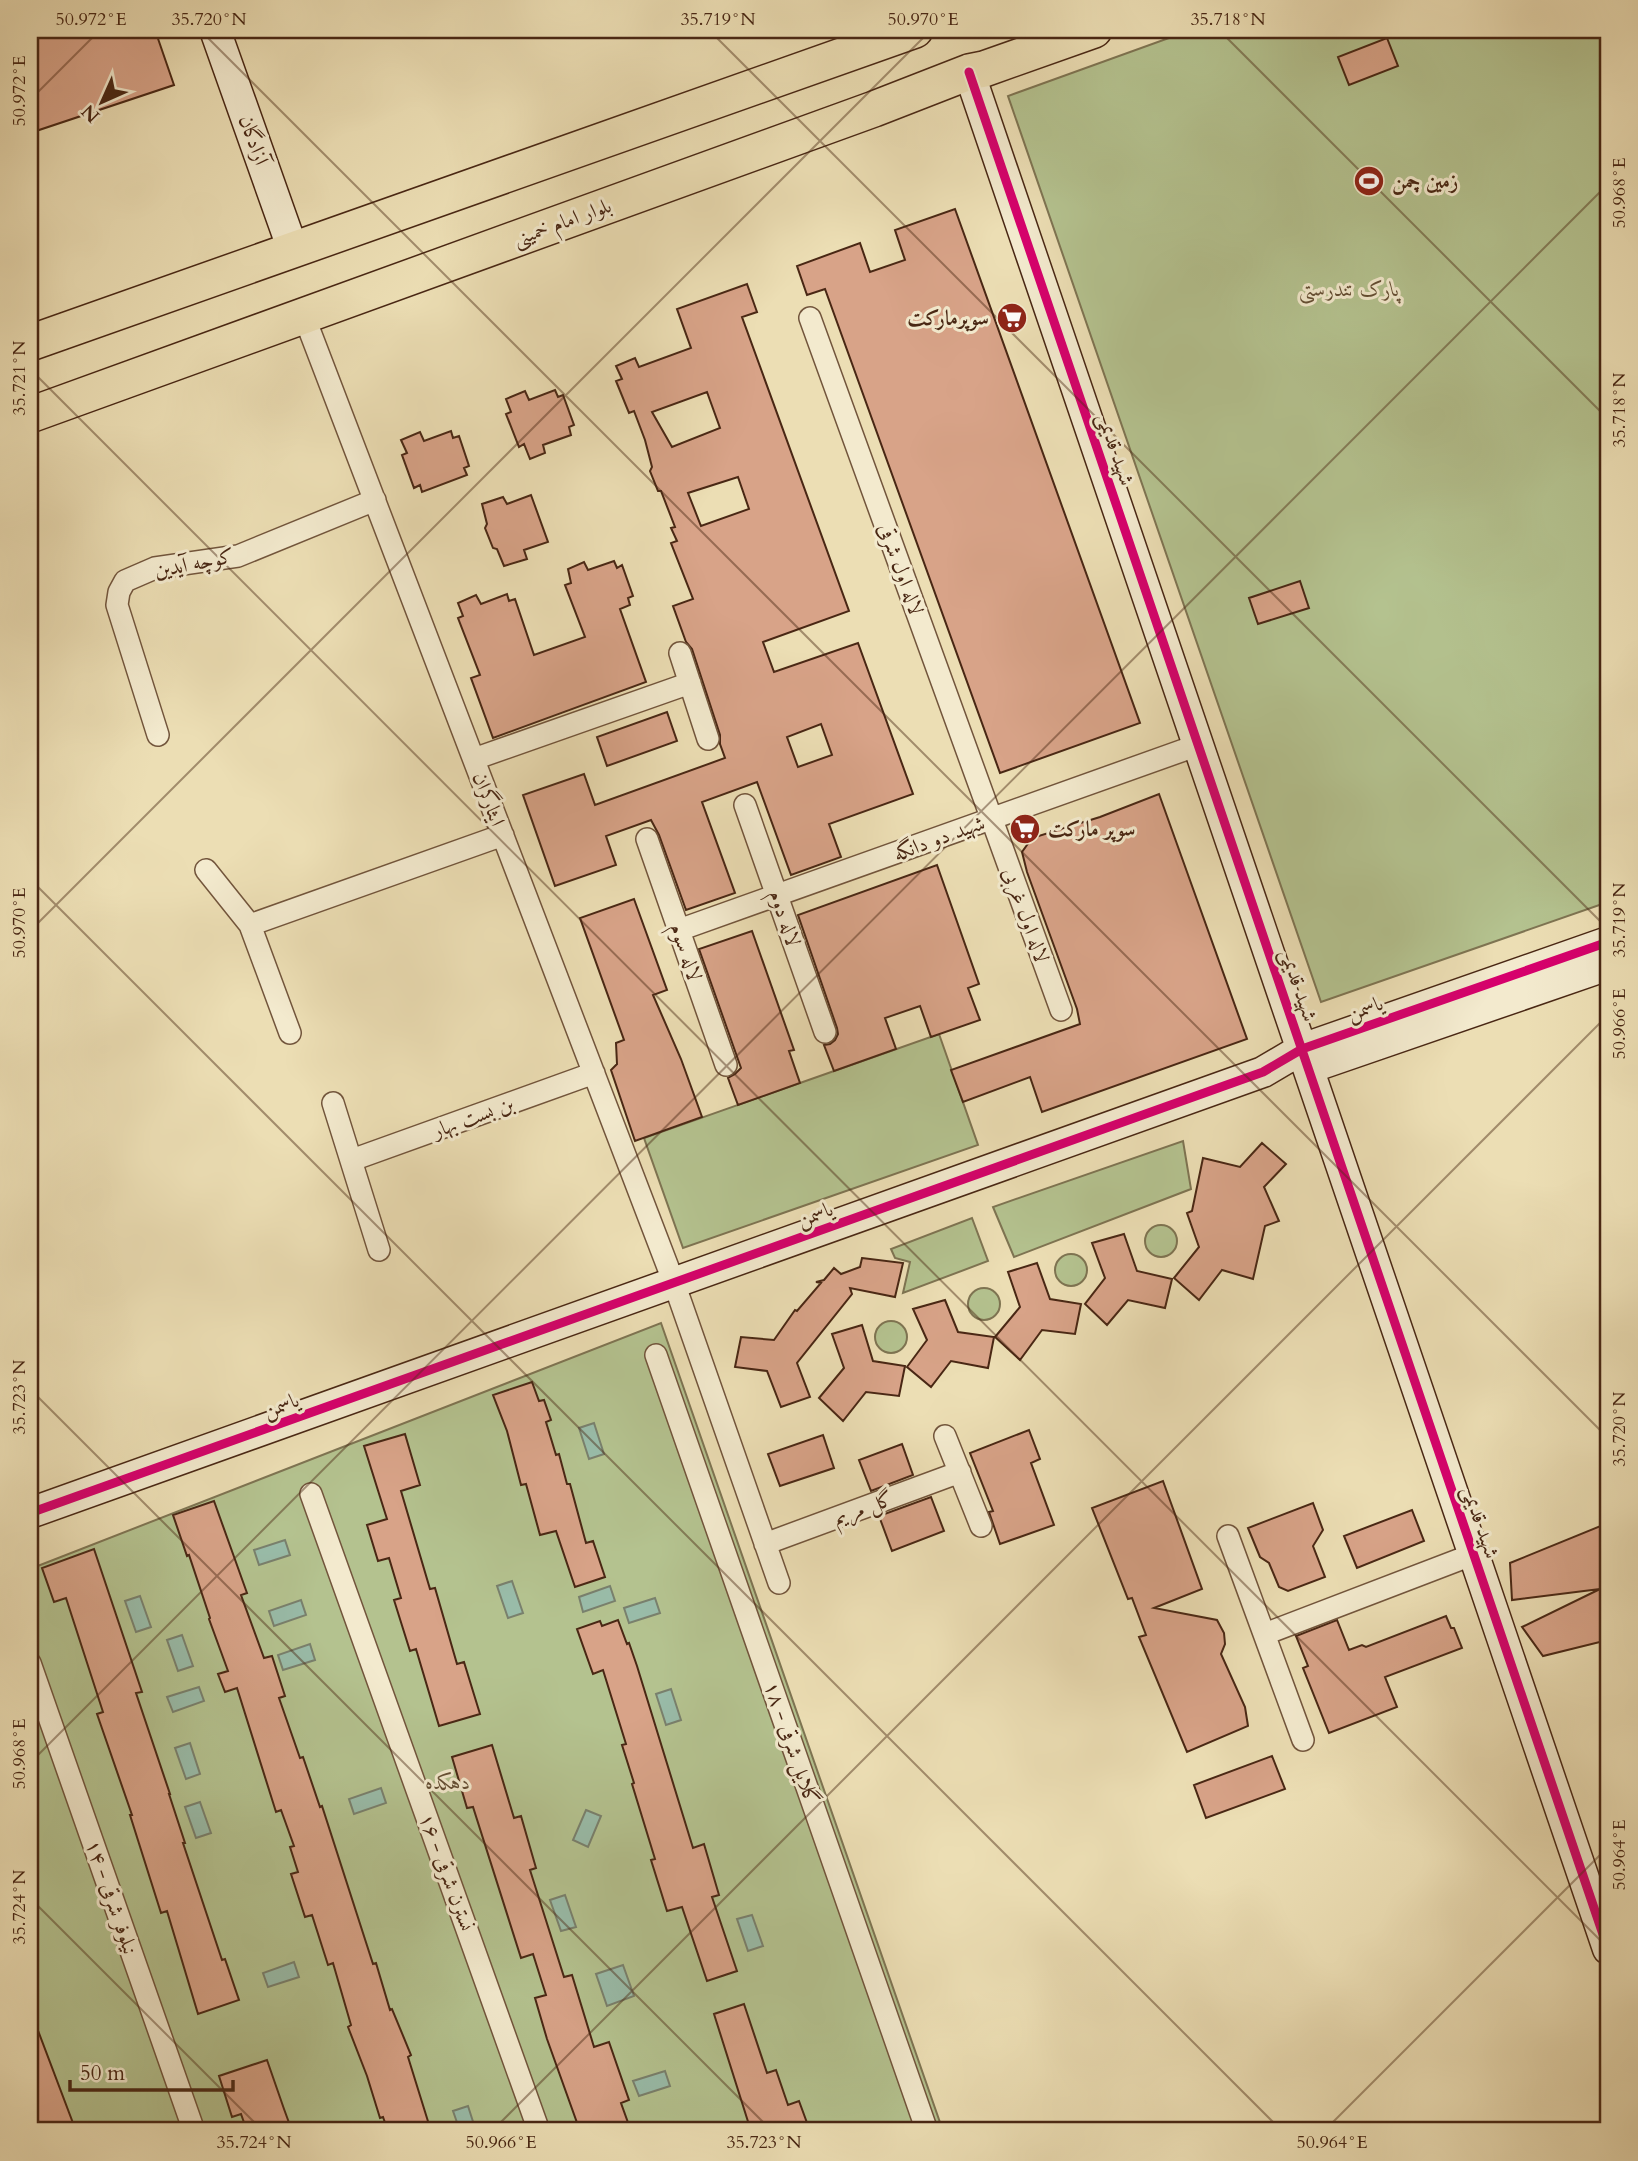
<svg xmlns="http://www.w3.org/2000/svg" width="1638" height="2161" font-family="Cardo,Amiri,serif">
<rect width="100%" height="100%" fill="#ecdeb4"/>
<filter id="stains"><feTurbulence type="fractalNoise" baseFrequency=".00286" numOctaves="4"/><feColorMatrix values="0 0 0 0 .2 0 0 0 0 .09 0 0 0 0 .02 0 0 0 .5 -.17"/></filter>
<radialGradient id="worn" r=".72"><stop offset=".6" stop-color="#630" stop-opacity="0"/><stop offset="1" stop-color="#630" stop-opacity=".3"/></radialGradient>
<path fill="#b4c28f" stroke="#7e7452" stroke-width="2" d="M 1191,30 L 1608,30 L 1608,902 L 1321,1002 L 1008,96 Z
M 939,1034 L 978,1145 L 683,1248 L 644,1138 Z
M 1183,1141 L 1191,1189 L 1014,1257 L 993,1207 Z
M 972,1218 L 988,1261 L 903,1293 L 910,1262 L 895,1258 L 891,1249 Z
M1145 1241a16 16 0 1 1 32 0a16 16 0 1 1-32 0Z
M1055 1270a16 16 0 1 1 32 0a16 16 0 1 1-32 0Z
M968 1304a16 16 0 1 1 32 0a16 16 0 1 1-32 0Z
M875 1337a16 16 0 1 1 32 0a16 16 0 1 1-32 0Z
M 661,1323 L 943,2131 L 30,2131 L 30,1569 Z"/>
<path fill="#99bca9" stroke="#79806d" stroke-width="2" d="M 594,1423 L 604,1454 L 589,1459 L 579,1428 Z
M 285,1540 L 290,1555 L 259,1565 L 254,1550 Z
M 512,1581 L 523,1613 L 508,1618 L 497,1586 Z
M 610,1586 L 615,1601 L 583,1612 L 579,1597 Z
M 140,1596 L 151,1627 L 136,1632 L 125,1601 Z
M 655,1598 L 660,1613 L 629,1623 L 624,1608 Z
M 301,1600 L 306,1615 L 274,1626 L 269,1611 Z
M 182,1635 L 193,1666 L 178,1671 L 167,1640 Z
M 310,1644 L 315,1660 L 283,1670 L 278,1655 Z
M 199,1687 L 204,1701 L 173,1712 L 167,1697 Z
M 671,1689 L 681,1720 L 666,1725 L 656,1694 Z
M 190,1743 L 200,1774 L 186,1779 L 175,1748 Z
M 381,1788 L 386,1803 L 354,1814 L 349,1799 Z
M 200,1802 L 211,1833 L 196,1838 L 185,1807 Z
M 586,1810 L 601,1816 L 588,1847 L 573,1840 Z
M 565,1895 L 576,1927 L 561,1931 L 550,1900 Z
M 752,1915 L 763,1946 L 748,1951 L 737,1919 Z
M 294,1962 L 299,1977 L 268,1987 L 263,1973 Z
M 623,1965 L 634,1996 L 607,2006 L 596,1974 Z
M 665,2071 L 670,2086 L 639,2096 L 633,2081 Z
M 468,2106 L 476,2131 L 460,2131 L 453,2111 Z"/>
<path fill="#d8a388" stroke="#492714" stroke-width="2" fill-rule="evenodd" d="M 57,30 L 155,30 L 174,85 L 30,133 L 30,39 Z
M 1387,38 L 1398,66 L 1349,85 L 1338,57 Z
M 955,209 L 1140,723 L 1000,773 L 825,289 L 807,295 L 797,266 L 860,243 L 870,272 L 905,260 L 895,230 Z
M 747,284 L 757,312 L 742,317 L 849,611 L 763,642 L 774,672 L 858,643 L 913,794 L 829,824 L 841,857 L 791,875 L 757,782 L 702,802 L 735,893 L 686,910 L 659,835 L 651,820 L 606,836 L 616,865 L 555,886 L 523,795 L 584,774 L 595,805 L 725,758 L 720,744 L 720,735 L 692,649 L 686,642 L 673,606 L 693,599 L 671,543 L 677,541 L 671,528 L 675,527 L 661,491 L 658,491 L 650,471 L 652,467 L 645,440 L 634,411 L 629,413 L 616,381 L 622,379 L 616,366 L 635,358 L 639,367 L 691,348 L 677,309 ZM 707,392 L 720,428 L 672,447 L 652,412 ZM 738,477 L 749,509 L 701,526 L 688,493 ZM 821,724 L 832,755 L 798,767 L 787,737 Z
M 555,390 L 558,397 L 563,395 L 574,425 L 569,427 L 571,435 L 543,445 L 545,453 L 530,459 L 524,444 L 519,447 L 506,414 L 511,412 L 506,399 L 525,391 L 529,400 Z
M 451,431 L 453,438 L 459,436 L 469,466 L 464,468 L 467,475 L 422,492 L 420,485 L 414,488 L 402,455 L 407,453 L 401,440 L 420,432 L 424,441 Z
M 531,495 L 548,542 L 524,550 L 527,559 L 504,566 L 497,549 L 493,548 L 485,528 L 487,524 L 482,504 L 503,497 L 507,504 Z
M 614,561 L 617,568 L 622,565 L 633,596 L 628,598 L 630,605 L 620,609 L 646,682 L 493,738 L 471,678 L 480,675 L 458,618 L 463,616 L 458,603 L 476,595 L 481,604 L 507,594 L 509,601 L 515,599 L 534,655 L 585,637 L 565,585 L 571,583 L 568,569 L 584,562 L 588,570 Z
M 1300,581 L 1309,608 L 1258,624 L 1249,598 Z
M 667,712 L 677,741 L 607,766 L 597,737 Z
M 1159,794 L 1247,1039 L 1042,1112 L 1030,1077 L 963,1102 L 951,1070 L 1080,1024 L 1077,1009 L 1027,872 L 1022,852 L 1032,838 L 1100,817 Z
M 937,865 L 979,984 L 968,988 L 980,1020 L 931,1037 L 920,1006 L 885,1018 L 896,1049 L 834,1071 L 824,1045 L 830,1044 L 835,1040 L 838,1034 L 837,1028 L 798,915 Z
M 634,899 L 667,990 L 653,995 L 681,1059 L 702,1117 L 635,1141 L 611,1070 L 617,1064 L 616,1043 L 624,1040 L 580,918 Z
M 752,931 L 794,1050 L 789,1051 L 800,1083 L 738,1105 L 728,1078 L 735,1074 L 741,1068 L 699,949 Z
M 1262,1143 L 1286,1164 L 1264,1187 L 1279,1221 L 1265,1226 L 1253,1279 L 1222,1270 L 1199,1300 L 1174,1278 L 1199,1247 L 1187,1213 L 1192,1211 L 1203,1158 L 1240,1167 Z
M 1124,1234 L 1137,1271 L 1172,1279 L 1165,1308 L 1128,1300 L 1107,1325 L 1085,1304 L 1105,1278 L 1092,1243 Z
M 862,1258 L 903,1263 L 895,1297 L 850,1288 L 852,1294 L 797,1363 L 810,1397 L 781,1407 L 767,1371 L 735,1367 L 741,1337 L 774,1340 L 795,1310 L 797,1311 L 821,1283 L 816,1282 L 824,1280 L 834,1268 L 841,1274 L 860,1267 Z
M 1037,1263 L 1050,1299 L 1081,1304 L 1075,1334 L 1042,1330 L 1020,1360 L 995,1337 L 1020,1307 L 1008,1272 Z
M 945,1300 L 958,1332 L 994,1337 L 988,1368 L 951,1361 L 931,1387 L 907,1367 L 927,1340 L 913,1309 Z
M 862,1325 L 873,1361 L 905,1366 L 899,1396 L 866,1392 L 843,1421 L 819,1398 L 844,1368 L 832,1334 Z
M 532,1382 L 539,1401 L 544,1400 L 551,1420 L 546,1422 L 556,1455 L 559,1454 L 567,1484 L 570,1484 L 586,1543 L 593,1541 L 605,1577 L 575,1587 L 556,1531 L 540,1535 L 526,1484 L 521,1485 L 507,1431 L 493,1395 Z
M 1029,1430 L 1040,1459 L 1031,1463 L 1054,1525 L 1000,1544 L 989,1512 L 993,1511 L 970,1453 Z
M 405,1434 L 420,1485 L 401,1491 L 430,1589 L 435,1588 L 457,1664 L 464,1662 L 480,1714 L 439,1726 L 416,1649 L 410,1651 L 394,1600 L 401,1598 L 389,1558 L 378,1561 L 367,1525 L 387,1519 L 364,1446 Z
M 823,1435 L 834,1468 L 780,1486 L 768,1454 Z
M 902,1444 L 913,1475 L 871,1491 L 859,1460 Z
M 1163,1481 L 1202,1589 L 1154,1608 L 1217,1620 L 1224,1633 L 1225,1644 L 1221,1654 L 1245,1707 L 1248,1726 L 1187,1752 L 1139,1637 L 1146,1635 L 1132,1598 L 1128,1599 L 1092,1508 Z
M 931,1497 L 944,1531 L 892,1551 L 879,1516 Z
M 214,1501 L 247,1593 L 241,1595 L 264,1658 L 272,1656 L 285,1696 L 279,1698 L 300,1758 L 303,1757 L 320,1807 L 322,1806 L 373,1964 L 376,1963 L 390,2010 L 392,2009 L 411,2055 L 408,2057 L 431,2131 L 388,2131 L 383,2117 L 380,2118 L 367,2076 L 348,2027 L 351,2025 L 333,1963 L 328,1965 L 312,1915 L 305,1917 L 291,1874 L 298,1872 L 290,1847 L 294,1846 L 281,1810 L 276,1812 L 237,1688 L 225,1692 L 218,1674 L 228,1671 L 209,1619 L 210,1618 L 189,1555 L 187,1556 L 173,1515 Z
M 1313,1503 L 1323,1530 L 1313,1546 L 1325,1577 L 1288,1591 L 1279,1587 L 1269,1563 L 1260,1557 L 1248,1528 Z
M 1412,1510 L 1424,1541 L 1357,1568 L 1344,1536 Z
M 1608,1523 L 1608,1640 L 1543,1656 L 1522,1627 L 1600,1589 L 1512,1600 L 1510,1563 Z
M 94,1549 L 142,1692 L 136,1693 L 170,1794 L 169,1794 L 185,1843 L 183,1843 L 222,1960 L 225,1959 L 239,2000 L 198,2014 L 167,1911 L 161,1913 L 130,1815 L 132,1815 L 97,1714 L 103,1712 L 66,1598 L 54,1602 L 42,1568 Z
M 1446,1616 L 1451,1628 L 1454,1628 L 1462,1648 L 1385,1677 L 1397,1707 L 1329,1733 L 1303,1668 L 1308,1666 L 1296,1636 L 1337,1620 L 1349,1650 L 1362,1645 L 1366,1647 Z
M 618,1620 L 627,1644 L 629,1643 L 637,1666 L 693,1848 L 704,1844 L 719,1895 L 712,1897 L 737,1971 L 707,1981 L 682,1907 L 667,1911 L 651,1860 L 655,1859 L 632,1784 L 634,1783 L 622,1745 L 626,1744 L 603,1670 L 593,1674 L 577,1629 L 600,1621 L 602,1626 Z
M 492,1745 L 514,1818 L 521,1816 L 536,1868 L 530,1870 L 564,1977 L 572,1975 L 594,2047 L 609,2042 L 629,2100 L 621,2103 L 631,2131 L 580,2131 L 547,2039 L 535,1998 L 546,1995 L 533,1954 L 521,1958 L 473,1807 L 467,1808 L 452,1757 Z
M 1272,1756 L 1285,1789 L 1206,1818 L 1194,1785 Z
M 744,2004 L 767,2073 L 776,2070 L 788,2105 L 799,2101 L 810,2131 L 751,2131 L 714,2014 Z
M 30,2012 L 31,2012 L 76,2131 L 30,2131 Z
M 267,2060 L 284,2109 L 292,2131 L 247,2131 L 241,2114 L 232,2117 L 219,2076 Z"/>
<g fill="none" stroke-linecap="round" stroke-linejoin="round">
<g stroke="#72553c" stroke-width="24">
<path id="street" d="M 304,316 L 674,1283 L 779,1583
M 810,318 L 1061,1010
M 680,653 L 708,739
M 158,735 L 117,605 L 119,592 L 125,581 L 155,568 L 238,556 L 375,500
M 474,759 L 690,683
M 745,805 L 825,1032
M 647,839 L 726,1065
M 206,870 L 250,925 L 503,835
M 250,925 L 290,1033
M 679,930 L 1198,745
M 333,1103 L 379,1250
M 352,1160 L 594,1073
M 656,1355 L 927,2131
M 945,1436 L 981,1526
M 311,1494 L 539,2131
M 1228,1536 L 1303,1740
M 765,1544 L 960,1472
M 1265,1634 L 1474,1554
M 30,1663 L 194,2131"/>
</g>
<g stroke="#492714" stroke-width="33">
<path id="secondary" d="M 215,30 L 293,250
M 969,72 L 1608,1949
M 1318,1065 L 1608,965
M 30,1513 L 1263,1072 L 1302,1049 L 1608,942"/>
</g>
<g stroke="#492714" stroke-width="38">
<path id="primary" d="M 30,343 L 915,30
M 30,415 L 874,109 L 969,72 L 984,69 L 1094,30"/>
</g>
<use href="#street" stroke="#f3eace" stroke-width="21"/>
<use href="#secondary" stroke="#f3eace" stroke-width="30"/>
<use href="#primary" stroke="#ecdeb4" stroke-width="35"/>
<g stroke="#f3eace" stroke-width="13">
<path id="cycleway" d="M 969,72 L 1608,1949
M 30,1513 L 1263,1072 L 1302,1049 L 1608,942"/>
</g>
<use href="#cycleway" stroke="#d6006c" stroke-width="9"/>
</g>
<path fill="none" stroke="#492714" stroke-width="2" stroke-opacity="0.45" d="M 200,30 L 1608,1438M 709,30 L 1608,929M 1219,30 L 1608,419M 30,100 L 100,30M 30,369 L 1608,1948M 30,879 L 1282,2131M 30,931 L 931,30M 30,1389 L 772,2131M 30,1763 L 1608,184M 30,1898 L 263,2131M 492,2131 L 1608,1015M 1324,2131 L 1608,1847"/>
<defs>
<g id="stadium-disc" transform="scale(1.575)"><circle r="9.5" fill="#8f2418" stroke="#f3eace"/><path d="M0-5a6.5 5 0 1 0 0 10a6.5 5 0 1 0 0-10ZM-3.5-1.8h7v3.6h-7Z" fill="#fff"/></g>
<g id="supermarket-disc" transform="scale(1.575)"><circle r="9.5" fill="#8f2418" stroke="#f3eace"/><path d="M-6-5.5h2.5l.6 2H6L4.5 2H-2.5L-4.4-4H-6ZM-1.5 3.2a1.3 1.3 0 1 0 .1 0ZM3 3.2a1.3 1.3 0 1 0 .1 0Z" fill="#fff"/></g>
</defs>
<g fill-rule="evenodd">
<use href="#stadium-disc" x="1369" y="181"/>
<use href="#supermarket-disc" x="1012" y="318"/>
<use href="#supermarket-disc" x="1025" y="829"/>
</g>
<g text-anchor="middle" stroke-width="6" stroke-linejoin="round" paint-order="stroke">
<g font-size="21" fill="#492714" stroke="#f3eace">
<text transform="translate(254 140) rotate(70)" y="7">آزادگان</text>
<text transform="translate(562 222) rotate(-20)" y="7">بلوار امام خمینی</text>
<text transform="translate(1116 449) rotate(71)" y="7">شهید قدیمی</text>
<text transform="translate(194 563) rotate(-11)" y="7">کوچه آیدین</text>
<text transform="translate(901 569) rotate(70)" y="7">لاله اول شرقی</text>
<text transform="translate(489 799) rotate(69)" y="7">ایثارگران</text>
<text transform="translate(939 838) rotate(-20)" y="7">شهید دو دانگه</text>
<text transform="translate(1026 915) rotate(70)" y="7">لاله اول غربی</text>
<text transform="translate(785 918) rotate(71)" y="7">لاله دوم</text>
<text transform="translate(686 952) rotate(71)" y="7">لاله سوم</text>
<text transform="translate(1299 985) rotate(71)" y="7">شهید قدیمی</text>
<text transform="translate(1365 1008) rotate(-19)" y="7">یاسمن</text>
<text transform="translate(473 1117) rotate(-20)" y="7">بن بست بهار</text>
<text transform="translate(815 1214) rotate(-20)" y="7">یاسمن</text>
<text transform="translate(281 1405) rotate(-20)" y="7">یاسمن</text>
<text transform="translate(863 1508) rotate(-20)" y="7">گل مریم</text>
<text transform="translate(1481 1522) rotate(71)" y="7">شهید قدیمی</text>
<text transform="translate(792 1743) rotate(71)" y="7">گلایل شرقی - ۱۸</text>
<text transform="translate(447 1872) rotate(70)" y="7">نسترن شرقی - ۱۶</text>
<text transform="translate(112 1897) rotate(71)" y="7">نیلوفر شرقی - ۱۴</text>
</g>
<g font-size="21" font-weight="bold" fill="#492714" stroke="#f3eace" text-anchor="start">
<text x="1392" y="188">زمین چمن</text>
<text x="989" y="325" text-anchor="end">سوپرمارکت</text>
<text x="1048" y="836">سوپر مارکت</text>
</g>
<g font-size="21" font-style="italic" fill="#644e33" stroke="#f3eace">
<text x="1349" y="296">پارک تندرستی</text>
<text x="448" y="1789">دهکده</text>
</g>
</g>
<rect width="1638" height="2161" fill="none" stroke="#ecdeb4" stroke-width="77"/>
<g transform="translate(102 102) rotate(225)" stroke="#f3eace" stroke-width="5" paint-order="stroke">
<path d="M0-5L12 26L0 18L-12 26Z" fill="#492714"/>
<text y="-10" font-size="19" font-weight="bold" text-anchor="middle" fill="#492714">N</text>
</g>
<path d="M70 2080v10h163v-10" fill="none" stroke="#492714" stroke-width="3.5"/>
<text x="80" y="2080" font-size="21" fill="#492714" stroke="#f3eace" stroke-width="5" paint-order="stroke">50 m</text>
<rect x="38" y="38" width="1562" height="2084" fill="none" stroke="#492714" stroke-width="2.5"/>
<g font-size="18" text-anchor="middle" fill="#492714">
<text x="91" y="25">50.972°E</text>
<text x="209" y="25">35.720°N</text>
<text x="718" y="25">35.719°N</text>
<text x="923" y="25">50.970°E</text>
<text x="1228" y="25">35.718°N</text>
<text transform="translate(19 91) rotate(-90)" y="6">50.972°E</text>
<text transform="translate(1619 193) rotate(-90)" y="6">50.968°E</text>
<text transform="translate(19 378) rotate(-90)" y="6">35.721°N</text>
<text transform="translate(1619 410) rotate(-90)" y="6">35.718°N</text>
<text transform="translate(1619 920) rotate(-90)" y="6">35.719°N</text>
<text transform="translate(19 923) rotate(-90)" y="6">50.970°E</text>
<text transform="translate(1619 1024) rotate(-90)" y="6">50.966°E</text>
<text transform="translate(19 1397) rotate(-90)" y="6">35.723°N</text>
<text transform="translate(1619 1429) rotate(-90)" y="6">35.720°N</text>
<text transform="translate(19 1754) rotate(-90)" y="6">50.968°E</text>
<text transform="translate(1619 1855) rotate(-90)" y="6">50.964°E</text>
<text transform="translate(19 1907) rotate(-90)" y="6">35.724°N</text>
<text x="254" y="2148">35.724°N</text>
<text x="501" y="2148">50.966°E</text>
<text x="764" y="2148">35.723°N</text>
<text x="1332" y="2148">50.964°E</text>
</g>
<rect width="100%" height="100%" filter="url(#stains)"/>
<rect width="100%" height="100%" fill="url(#worn)"/>
</svg>
